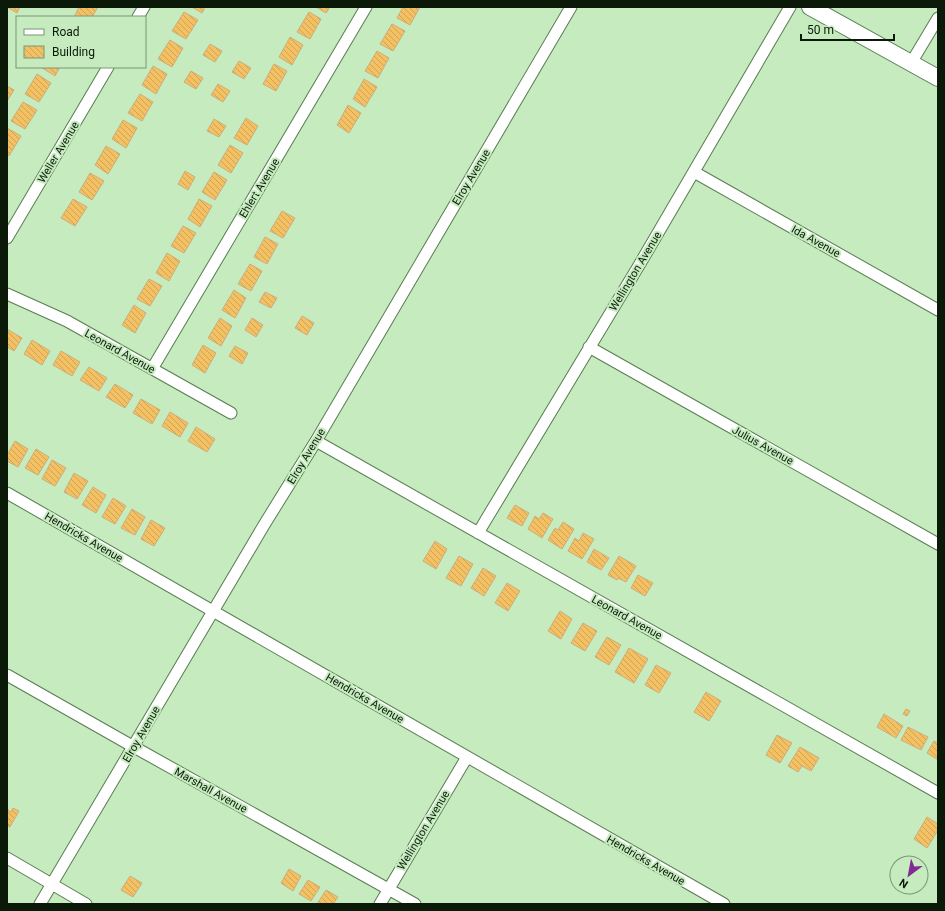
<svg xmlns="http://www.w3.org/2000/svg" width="945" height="911" font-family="Roboto,sans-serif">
<defs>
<pattern id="building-back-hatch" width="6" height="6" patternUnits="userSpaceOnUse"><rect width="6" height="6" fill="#f3c064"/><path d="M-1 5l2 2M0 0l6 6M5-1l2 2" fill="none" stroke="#cfa455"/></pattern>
</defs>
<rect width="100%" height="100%" fill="#c5ebbe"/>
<path fill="url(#building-back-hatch)" stroke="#cbae7d" d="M 7,7 L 20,7 L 17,13 Z
M 79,7 L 98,7 L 92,17 L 78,17 L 75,15 Z
M 192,7 L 205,7 L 202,13 Z
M 316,7 L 330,7 L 326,13 Z
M 403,7 L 420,7 L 410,25 L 397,18 Z
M 184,12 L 198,20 L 186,39 L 172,31 Z
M 309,12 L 321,19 L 310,39 L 297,32 Z
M 392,24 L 405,31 L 393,51 L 380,44 Z
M 290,37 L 303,45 L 292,65 L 279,57 Z
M 170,40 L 183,48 L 172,67 L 158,59 Z
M 210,44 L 222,51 L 215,62 L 203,55 Z
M 377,51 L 389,58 L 378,78 L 365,71 Z
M 239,61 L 251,68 L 244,79 L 232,72 Z
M 274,64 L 287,71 L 276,91 L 263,84 Z
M 153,66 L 167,74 L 156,94 L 142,85 Z
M 41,67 L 60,67 L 55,76 Z
M 191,71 L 203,78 L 196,89 L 184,82 Z
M 37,74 L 51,83 L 39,102 L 25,94 Z
M 364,79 L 377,87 L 365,107 L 353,99 Z
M 218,84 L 230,91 L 223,102 L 211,95 Z
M 7,86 L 14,90 L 7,101 Z
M 140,94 L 153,102 L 142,121 L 128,113 Z
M 23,102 L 37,110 L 25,129 L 11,121 Z
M 348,105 L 361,113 L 349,133 L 337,125 Z
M 246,118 L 258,126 L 247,145 L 234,138 Z
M 214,119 L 226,126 L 219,137 L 207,131 Z
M 123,120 L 137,128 L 126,148 L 112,139 Z
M 7,128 L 21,136 L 9,156 L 7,154 Z
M 230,145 L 243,153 L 231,173 L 218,165 Z
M 106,146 L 120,154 L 108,174 L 95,165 Z
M 185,171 L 195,177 L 188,190 L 178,184 Z
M 214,172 L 227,180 L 215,200 L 202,192 Z
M 90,173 L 104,181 L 92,200 L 79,192 Z
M 73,199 L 87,207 L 75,226 L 61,218 Z
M 199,199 L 212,206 L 200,227 L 188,219 Z
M 282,211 L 295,218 L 283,238 L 270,231 Z
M 183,226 L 196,233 L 184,253 L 171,246 Z
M 265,237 L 278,244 L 267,264 L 254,257 Z
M 167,253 L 180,261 L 169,281 L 156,273 Z
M 250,264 L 262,271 L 251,291 L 238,284 Z
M 149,279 L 162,286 L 150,306 L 137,299 Z
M 234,290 L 246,298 L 235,318 L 222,310 Z
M 265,292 L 277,298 L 271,308 L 259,302 Z
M 134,305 L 146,313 L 135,333 L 122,325 Z
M 302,316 L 314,323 L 307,335 L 295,328 Z
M 220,318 L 232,326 L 221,346 L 208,338 Z
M 252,318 L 263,325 L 256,337 L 245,330 Z
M 7,329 L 22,338 L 14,351 L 7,347 Z
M 32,340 L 50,351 L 42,365 L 24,354 Z
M 203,345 L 216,353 L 205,373 L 192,365 Z
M 235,346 L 248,353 L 242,364 L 229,356 Z
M 61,351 L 80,362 L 72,376 L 53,365 Z
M 89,367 L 107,378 L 99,391 L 80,380 Z
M 115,384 L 133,395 L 125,408 L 106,397 Z
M 141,399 L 160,410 L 152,424 L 133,413 Z
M 170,412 L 188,423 L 180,437 L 162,426 Z
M 196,427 L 215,439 L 207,452 L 188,441 Z
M 15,441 L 28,449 L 18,467 L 7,461 L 7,455 Z
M 36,449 L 49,457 L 38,475 L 25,468 Z
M 52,460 L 66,468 L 55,486 L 42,479 Z
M 74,473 L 88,481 L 77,499 L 64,492 Z
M 93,487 L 106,495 L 96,513 L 82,505 Z
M 113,498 L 126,506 L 115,524 L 102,517 Z
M 515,505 L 529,513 L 522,526 L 507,518 Z
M 132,509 L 145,517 L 135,535 L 121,528 Z
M 543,513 L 553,519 L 542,538 L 528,529 L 535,516 L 539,519 Z
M 151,520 L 165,528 L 154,546 L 141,539 Z
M 563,522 L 574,529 L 562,549 L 548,540 L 555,528 L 558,530 Z
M 583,533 L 594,539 L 582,559 L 568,551 L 575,538 L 579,541 Z
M 435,541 L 447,549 L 436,569 L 423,561 Z
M 594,549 L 609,558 L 601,570 L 587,562 Z
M 459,556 L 473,564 L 461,586 L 446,578 Z
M 619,556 L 636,566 L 626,582 L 618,578 L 617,580 L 608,575 Z
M 483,568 L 496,576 L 484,596 L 471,588 Z
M 638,575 L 653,583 L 645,596 L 631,588 Z
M 507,583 L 520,591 L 508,611 L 495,603 Z
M 560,611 L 572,619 L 561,639 L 548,631 Z
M 583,623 L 597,631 L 585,651 L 571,643 Z
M 607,637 L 621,645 L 609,665 L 595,657 Z
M 629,648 L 648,659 L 634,683 L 615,672 Z
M 656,665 L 671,673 L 659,693 L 645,685 Z
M 706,692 L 721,701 L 709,721 L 694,712 Z
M 906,709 L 910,711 L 907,716 L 903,714 Z
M 884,714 L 903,726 L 896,738 L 877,727 Z
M 908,727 L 928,737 L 921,750 L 901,740 Z
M 777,735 L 792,743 L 780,763 L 766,755 Z
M 934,741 L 938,743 L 938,760 L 927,753 Z
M 800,747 L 819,758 L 811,771 L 802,766 L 798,772 L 788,766 Z
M 13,808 L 19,811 L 10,827 L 7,825 L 7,809 L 11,812 Z
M 927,817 L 938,824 L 938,830 L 927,848 L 914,839 Z
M 289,869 L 301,876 L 293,891 L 281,883 Z
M 130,876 L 142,883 L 133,897 L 121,890 Z
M 308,880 L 320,887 L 311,901 L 299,894 Z
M 326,890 L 338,897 L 333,904 L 317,904 Z"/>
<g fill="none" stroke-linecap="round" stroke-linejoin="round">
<g stroke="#5a7c53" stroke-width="13">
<path id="street" d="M 138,17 L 144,7
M 911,63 L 938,18
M 694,172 L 938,310
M 7,238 L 108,67
M 7,294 L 67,321 L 231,413
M 589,347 L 938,544
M 152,369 L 366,7
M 316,441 L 938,793
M 7,493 L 724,904
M 478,533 L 641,262 L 790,7
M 7,675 L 134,747 L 415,904
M 7,858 L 86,904
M 40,904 L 264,525 L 316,441 L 571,7
M 380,904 L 467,757"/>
</g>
<g stroke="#5a7c53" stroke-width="18">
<path id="secondary" d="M 810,7 L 938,78"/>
</g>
<use href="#street" stroke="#fff" stroke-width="11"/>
<use href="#secondary" stroke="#fff" stroke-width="16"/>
</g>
<g text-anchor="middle" stroke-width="4" stroke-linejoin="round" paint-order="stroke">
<g font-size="11" fill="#0b1909" stroke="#c5ebbe">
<text transform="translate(58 152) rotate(-59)" y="4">Weller Avenue</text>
<text transform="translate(471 177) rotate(-59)" y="4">Elroy Avenue</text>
<text transform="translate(259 188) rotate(-59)" y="4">Ehlert Avenue</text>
<text transform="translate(816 241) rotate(29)" y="4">Ida Avenue</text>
<text transform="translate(635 271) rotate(-59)" y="4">Wellington Avenue</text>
<text transform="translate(120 351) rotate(29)" y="4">Leonard Avenue</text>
<text transform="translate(763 445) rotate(29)" y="4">Julius Avenue</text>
<text transform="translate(306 456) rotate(-59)" y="4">Elroy Avenue</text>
<text transform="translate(84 537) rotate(30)" y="4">Hendricks Avenue</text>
<text transform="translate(627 617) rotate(29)" y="4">Leonard Avenue</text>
<text transform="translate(365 698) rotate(30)" y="4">Hendricks Avenue</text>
<text transform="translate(141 734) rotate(-60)" y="4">Elroy Avenue</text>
<text transform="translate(211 790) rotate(29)" y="4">Marshall Avenue</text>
<text transform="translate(423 830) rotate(-59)" y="4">Wellington Avenue</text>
<text transform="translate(646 860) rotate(30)" y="4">Hendricks Avenue</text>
</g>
</g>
<rect width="945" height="911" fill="none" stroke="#0b1909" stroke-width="16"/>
<rect x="16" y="16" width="130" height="52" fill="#c5ebbe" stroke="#7b9776"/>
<rect x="24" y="29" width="20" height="6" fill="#ffffff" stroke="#7b9776"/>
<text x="52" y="36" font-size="12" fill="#0b1909">Road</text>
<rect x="24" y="46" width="20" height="12" fill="url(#building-back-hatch)" stroke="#7b9776"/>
<text x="52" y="56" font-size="12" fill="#0b1909">Building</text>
<g transform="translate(909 875) rotate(212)"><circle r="19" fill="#c5ebbe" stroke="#7b9776"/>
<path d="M0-3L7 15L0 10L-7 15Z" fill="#842a96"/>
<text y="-6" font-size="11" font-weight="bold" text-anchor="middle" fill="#0b1909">N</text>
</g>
<path d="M801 34v6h93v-6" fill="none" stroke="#0b1909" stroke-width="2"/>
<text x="807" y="34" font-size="12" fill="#0b1909" stroke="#c5ebbe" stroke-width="3" paint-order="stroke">50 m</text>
</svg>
